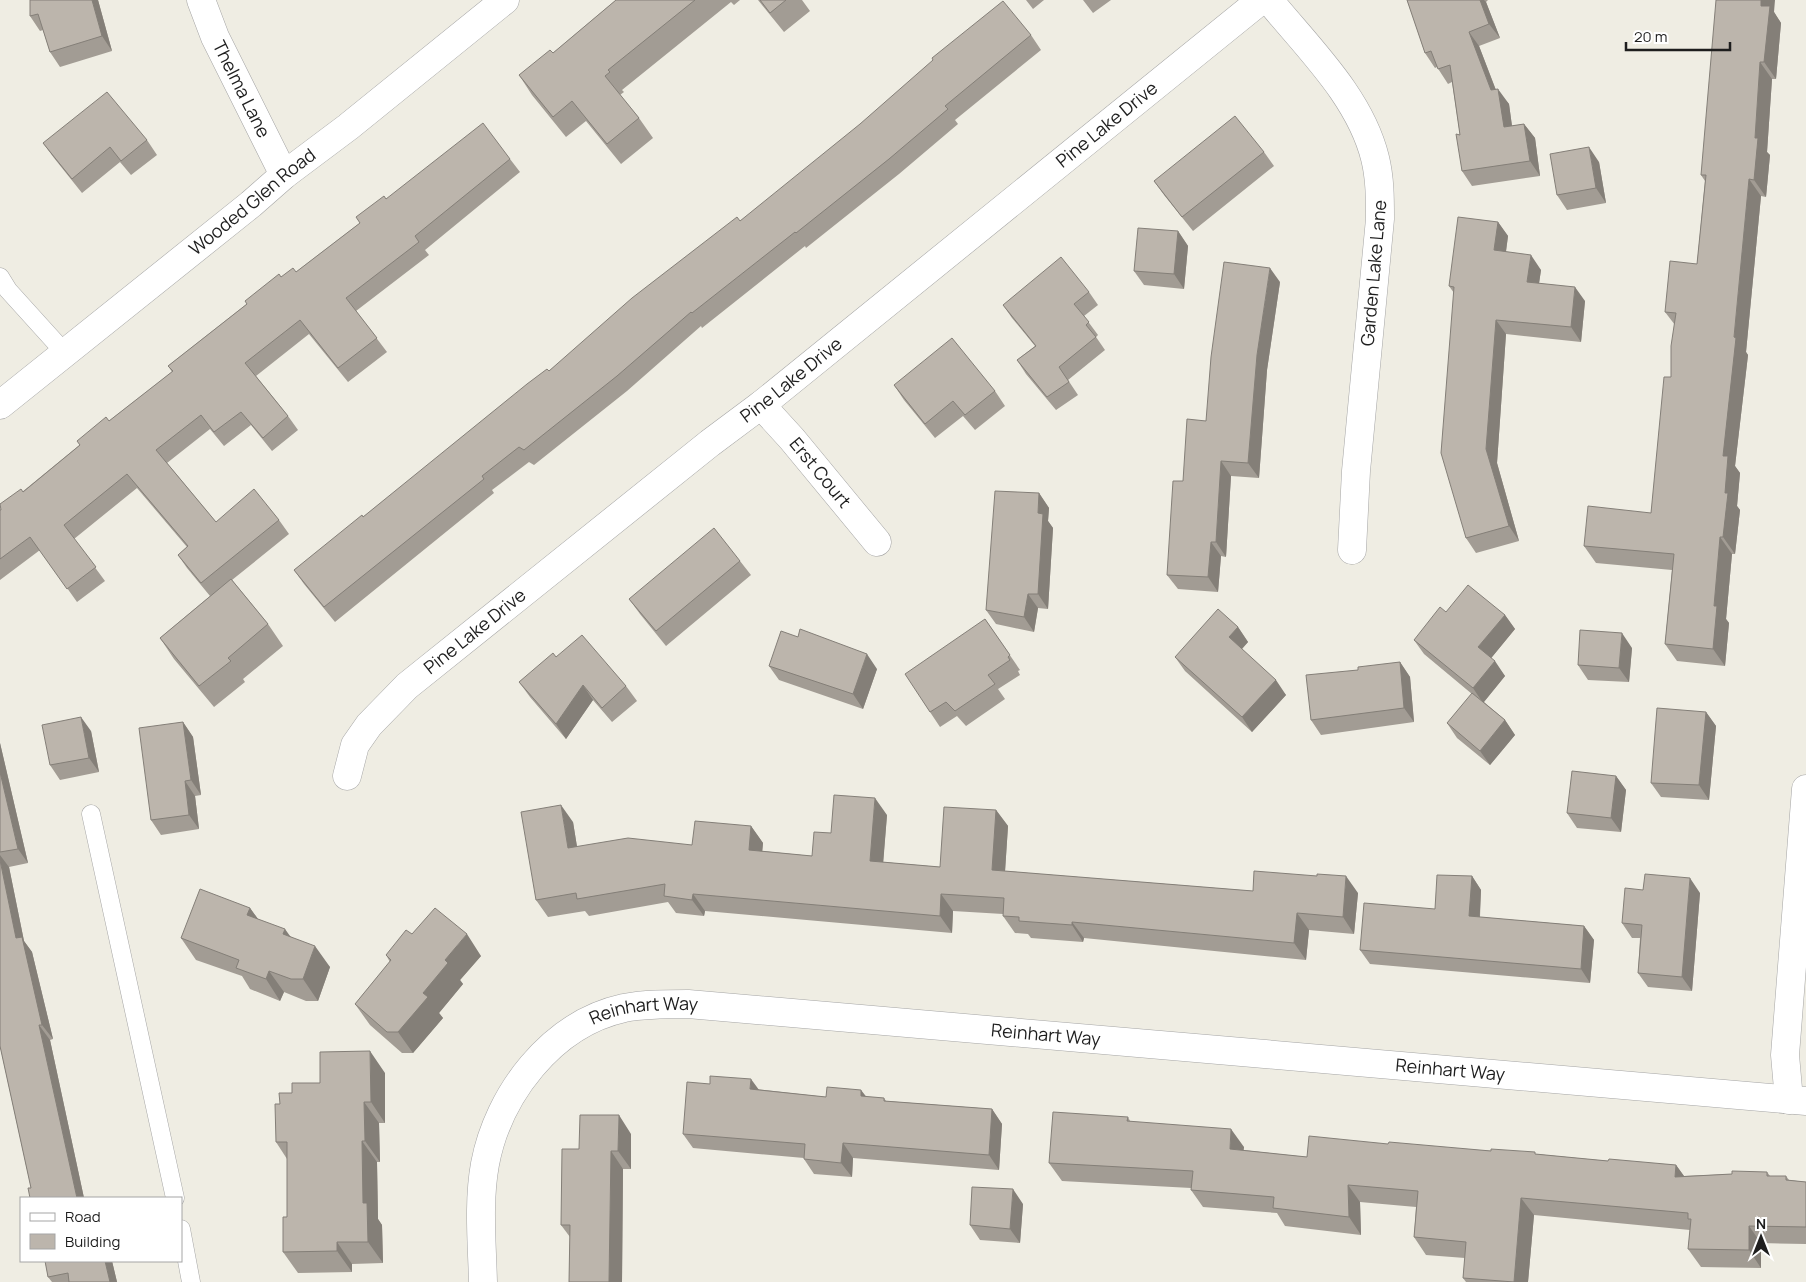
<svg xmlns="http://www.w3.org/2000/svg" width="1806" height="1282" font-family="Manrope,sans-serif">
<rect width="100%" height="100%" fill="#efede3"/>
<g fill="none" stroke-linecap="round" stroke-linejoin="round">
<g stroke="#a5a5a5" stroke-width="19">
<path id="service" d="M 0,277 L 8,290 L 65,353
M 91,814 L 175,1198
M 181,1229 L 191,1282"/>
</g>
<g stroke="#a5a5a5" stroke-width="29">
<g id="minor">
<path id="s1" d="M 201,0 L 215,37 L 284,175"/>
<path d="M 1269,0 C 1308,48 1360,97 1375,158 C 1380,178 1380,198 1380,219 L 1356,471 L 1352,550"/>
<path id="s2" d="M 0,405 L 251,204 L 284,175 L 348,127 L 505,0"/>
<path id="s3" d="M 761,405 L 792,439 L 877,542"/>
<path id="s4" d="M 347,776 L 355,745 L 369,725 L 407,686 L 710,443 L 761,405 L 1261,0"/>
<path d="M 1789,1100 L 1785,1055 L 1806,789"/>
<path id="s5" d="M 483,1282 C 482,1244 478,1202 485,1164 C 498,1095 551,1024 624,1008 C 645,1004 666,1004 688,1004 L 1806,1101"/>
</g>
</g>
<use href="#service" stroke="#fff" stroke-width="18"/>
<use href="#minor" stroke="#fff" stroke-width="28"/>
</g>
<path fill="#a29c94" d="M 30,0 L 98,0 L 112,51 L 60,67 L 50,52 L 43,30 L 40,31 L 30,16 Z
M 616,0 L 740,0 L 734,5 L 731,2 L 622,90 L 624,92 L 620,95 L 639,118 L 653,138 L 621,164 L 586,121 L 566,137 L 532,95 L 519,75 L 553,53 Z
M 758,0 L 802,0 L 810,11 L 784,32 Z
M 1026,0 L 1044,0 L 1033,9 Z
M 1083,0 L 1111,0 L 1093,13 Z
M 1407,0 L 1488,0 L 1486,2 L 1500,38 L 1479,46 L 1496,90 L 1509,104 L 1512,126 L 1524,124 L 1535,138 L 1540,176 L 1472,186 L 1462,171 L 1460,135 L 1452,82 L 1448,84 L 1437,67 L 1435,68 L 1425,53 Z
M 1774,12 L 1781,23 L 1776,79 L 1772,79 L 1767,152 L 1770,155 L 1766,197 L 1761,196 L 1746,352 L 1748,355 L 1735,466 L 1740,473 L 1737,506 L 1740,510 L 1735,554 L 1732,554 L 1726,619 L 1729,623 L 1725,666 L 1677,661 L 1665,644 L 1672,570 L 1596,563 L 1584,546 L 1651,513 L 1671,377 L 1675,325 L 1665,312 L 1697,264 L 1705,181 L 1701,175 Z
M 1031,35 L 1041,50 L 955,120 L 958,124 L 899,174 L 806,248 L 805,246 L 702,328 L 701,326 L 627,391 L 534,465 L 529,462 L 492,490 L 494,493 L 335,622 L 304,584 L 294,570 L 363,517 L 549,371 L 740,221 Z
M 147,140 L 157,155 L 131,175 L 120,162 L 82,193 L 54,158 L 43,143 Z
M 1264,152 L 1274,166 L 1193,231 L 1164,195 L 1154,181 Z
M 510,159 L 520,172 L 425,250 L 429,255 L 356,311 L 387,352 L 348,382 L 309,334 L 256,376 L 288,416 L 298,430 L 272,451 L 251,425 L 224,446 L 210,429 L 167,463 L 216,522 L 279,520 L 289,534 L 232,580 L 268,624 L 283,646 L 243,679 L 245,682 L 214,707 L 174,659 L 160,638 L 210,596 L 187,568 L 178,555 L 187,547 L 137,488 L 74,539 L 105,581 L 77,602 L 40,550 L 0,580 L 0,510 L 109,421 L 172,372 L 168,366 L 281,277 L 296,272 L 360,223 L 386,199 Z
M 1599,162 L 1606,203 L 1567,210 L 1557,195 Z
M 1498,222 L 1508,236 L 1506,252 L 1541,270 L 1539,283 L 1585,301 L 1581,342 L 1506,334 L 1497,463 L 1519,541 L 1476,553 L 1466,538 L 1454,293 L 1449,286 Z
M 1178,231 L 1188,246 L 1184,289 L 1144,285 L 1134,271 Z
M 1280,282 L 1267,370 L 1259,478 L 1231,476 L 1226,557 L 1221,556 L 1218,592 L 1178,589 L 1167,575 L 1183,481 L 1206,421 Z
M 1089,292 L 1098,305 L 1084,316 L 1098,335 L 1096,337 L 1105,350 L 1068,380 L 1078,395 L 1056,410 L 1026,374 L 1017,360 L 1035,346 L 1012,318 L 1003,305 Z
M 894,385 L 995,391 L 1005,406 L 975,430 L 963,416 L 935,438 L 904,400 Z
M 1039,493 L 1049,508 L 1048,521 L 1053,528 L 1048,609 L 1038,608 L 1034,632 L 996,624 L 986,610 Z
M 740,561 L 751,575 L 666,646 L 640,614 L 629,599 Z
M 1446,612 L 1505,615 L 1515,629 L 1491,658 L 1505,676 L 1484,702 L 1505,720 L 1515,735 L 1490,765 L 1457,738 L 1447,723 L 1472,694 L 1424,654 L 1414,640 Z
M 985,619 L 1020,670 L 1018,671 L 1020,675 L 998,689 L 1005,699 L 966,726 L 957,716 L 940,727 L 930,712 Z
M 1238,627 L 1248,642 L 1242,649 L 1286,695 L 1252,732 L 1185,671 L 1175,657 Z
M 1632,648 L 1629,682 L 1588,680 L 1578,665 Z
M 556,657 L 626,686 L 637,701 L 612,722 L 593,700 L 566,739 L 530,697 L 519,682 Z
M 1400,662 L 1410,677 L 1414,722 L 1321,735 L 1311,720 L 1358,670 Z
M 769,666 L 877,669 L 863,709 L 779,680 Z
M 1706,712 L 1716,726 L 1709,800 L 1661,797 L 1651,783 Z
M 183,722 L 193,737 L 201,795 L 195,796 L 199,829 L 161,835 L 151,820 Z
M 91,731 L 99,772 L 60,780 L 50,765 Z
M 0,743 L 28,863 L 9,867 L 24,941 L 32,952 L 53,1039 L 50,1040 L 84,1198 L 30,1198 L 31,1188 L 0,1046 Z
M 1616,776 L 1626,790 L 1621,832 L 1577,828 L 1567,813 Z
M 996,810 L 1008,826 L 1005,871 L 1253,891 L 1358,893 L 1354,934 L 1309,930 L 1306,960 L 1084,938 L 1083,942 L 1031,938 L 1028,934 L 1015,933 L 1003,916 L 1003,914 L 953,911 L 952,933 L 705,911 L 704,916 L 676,913 L 668,902 L 589,916 L 585,911 L 548,917 L 536,900 L 573,822 L 577,847 L 692,845 L 751,826 L 763,843 L 762,851 L 812,856 L 831,833 L 887,815 L 883,862 L 940,867 Z
M 1472,876 L 1481,890 L 1480,917 L 1584,926 L 1594,940 L 1590,983 L 1370,964 L 1360,950 L 1435,909 Z
M 1700,893 L 1692,991 L 1648,987 L 1638,973 L 1640,938 L 1632,938 L 1622,923 Z
M 250,908 L 258,919 L 290,936 L 330,967 L 318,1001 L 306,1001 L 284,992 L 280,1001 L 250,989 L 242,976 L 196,960 L 181,938 Z
M 412,934 L 481,956 L 460,980 L 463,984 L 439,1013 L 443,1018 L 413,1053 L 402,1053 L 370,1025 L 355,1004 L 390,962 L 386,955 Z
M 385,1073 L 385,1123 L 379,1123 L 380,1162 L 377,1162 L 378,1219 L 382,1225 L 383,1263 L 352,1264 L 352,1272 L 298,1273 L 283,1252 L 287,1217 L 287,1159 L 276,1142 L 280,1104 L 320,1083 Z
M 710,1084 L 826,1097 L 866,1097 L 884,1098 L 886,1101 L 992,1109 L 1002,1124 L 999,1170 L 853,1158 L 852,1177 L 814,1174 L 804,1159 L 804,1158 L 693,1148 L 683,1134 Z
M 1128,1117 L 1130,1121 L 1244,1147 L 1243,1150 L 1307,1157 L 1388,1144 L 1536,1154 L 1608,1161 L 1676,1165 L 1684,1176 L 1732,1174 L 1767,1172 L 1770,1176 L 1786,1176 L 1789,1180 L 1806,1182 L 1806,1244 L 1761,1243 L 1761,1268 L 1701,1267 L 1688,1249 L 1690,1230 L 1534,1215 L 1528,1282 L 1466,1282 L 1463,1278 L 1465,1258 L 1426,1255 L 1414,1237 L 1416,1207 L 1360,1202 L 1361,1235 L 1285,1226 L 1277,1213 L 1203,1207 L 1191,1190 L 1191,1188 L 1062,1181 L 1049,1163 Z
M 631,1134 L 631,1169 L 623,1169 L 622,1282 L 569,1282 L 570,1237 L 561,1225 L 579,1149 Z
M 1023,1204 L 1020,1243 L 980,1240 L 970,1225 Z
M 45,1261 L 112,1261 L 117,1282 L 52,1282 L 48,1277 Z"/>
<path fill="#847f78" d="M 92,0 L 98,0 L 112,51 L 102,36 Z
M 1480,0 L 1484,0 L 1486,2 L 1500,38 L 1489,24 Z
M 1761,0 L 1775,0 L 1774,12 L 1781,23 L 1776,79 L 1764,62 L 1761,6 Z
M 1469,32 L 1479,46 L 1500,101 L 1498,89 L 1509,104 L 1514,141 L 1504,127 L 1491,90 Z
M 1760,62 L 1772,79 L 1767,152 L 1770,155 L 1766,197 L 1754,180 L 1755,138 Z
M 1524,124 L 1535,138 L 1540,176 L 1530,161 Z
M 1589,147 L 1599,162 L 1606,203 L 1596,188 Z
M 1749,179 L 1761,196 L 1746,352 L 1748,355 L 1735,466 L 1740,473 L 1737,506 L 1740,510 L 1735,554 L 1723,537 L 1725,493 L 1723,456 Z
M 1498,222 L 1508,236 L 1504,265 L 1494,250 Z
M 1178,231 L 1188,246 L 1184,289 L 1174,274 Z
M 1531,255 L 1541,270 L 1537,297 L 1527,282 Z
M 1270,268 L 1280,282 L 1267,370 L 1259,478 L 1248,463 L 1257,355 Z
M 1575,287 L 1585,301 L 1581,342 L 1571,327 Z
M 1496,320 L 1506,334 L 1497,463 L 1519,541 L 1509,526 L 1486,449 Z
M 1221,461 L 1231,476 L 1226,557 L 1216,542 Z
M 1039,493 L 1049,508 L 1048,521 L 1053,528 L 1048,609 L 1038,594 L 1038,513 Z
M 1720,537 L 1732,554 L 1726,619 L 1729,623 L 1725,666 L 1713,649 L 1714,606 Z
M 1211,542 L 1221,556 L 1218,592 L 1208,577 Z
M 1028,594 L 1038,608 L 1034,632 L 1024,617 Z
M 1505,615 L 1515,629 L 1488,662 L 1478,647 Z
M 1238,627 L 1248,642 L 1239,652 L 1229,637 Z
M 1622,633 L 1632,648 L 1629,682 L 1619,668 Z
M 867,654 L 877,669 L 863,709 L 853,694 Z
M 1495,661 L 1505,676 L 1483,703 L 1473,688 Z
M 1400,662 L 1410,677 L 1414,722 L 1404,708 Z
M 1276,680 L 1286,695 L 1252,732 L 1242,717 Z
M 583,685 L 593,700 L 566,739 L 556,724 Z
M 1706,712 L 1716,726 L 1709,800 L 1699,785 Z
M 81,717 L 91,731 L 99,772 L 89,758 Z
M 1505,720 L 1515,735 L 1490,765 L 1480,751 Z
M 183,722 L 193,737 L 201,795 L 191,780 Z
M 0,743 L 28,863 L 18,849 L 0,772 Z
M 1616,776 L 1626,790 L 1621,832 L 1611,818 Z
M 185,781 L 195,796 L 199,829 L 189,815 Z
M 875,798 L 887,815 L 882,878 L 870,861 Z
M 561,805 L 573,822 L 580,865 L 568,848 Z
M 996,810 L 1008,826 L 1004,887 L 992,870 Z
M 751,826 L 763,843 L 761,867 L 749,850 Z
M 0,855 L 9,867 L 24,941 L 32,952 L 53,1039 L 42,1025 L 16,938 L 0,860 Z
M 1346,876 L 1358,893 L 1354,934 L 1343,917 Z
M 1472,876 L 1481,890 L 1479,930 L 1469,916 Z
M 1690,878 L 1700,893 L 1692,991 L 1682,977 Z
M 693,894 L 705,911 L 704,916 L 692,900 Z
M 941,894 L 953,911 L 952,933 L 940,916 Z
M 250,908 L 265,929 L 247,915 Z
M 1297,913 L 1309,930 L 1306,960 L 1294,943 Z
M 1072,922 L 1084,938 L 1083,942 L 1072,925 Z
M 1584,926 L 1594,940 L 1590,983 L 1581,969 Z
M 285,929 L 300,950 L 283,934 Z
M 467,934 L 481,956 L 460,980 L 463,984 L 439,1013 L 443,1018 L 413,1053 L 398,1032 L 445,960 Z
M 315,946 L 330,967 L 318,1001 L 303,979 Z
M 269,971 L 284,992 L 280,1001 L 266,979 Z
M 39,1025 L 50,1040 L 84,1198 L 77,1198 Z
M 370,1051 L 385,1073 L 385,1123 L 371,1102 Z
M 751,1079 L 762,1094 L 750,1089 Z
M 861,1090 L 872,1104 L 861,1096 Z
M 364,1102 L 379,1123 L 380,1162 L 365,1141 Z
M 992,1109 L 1002,1124 L 999,1170 L 989,1155 Z
M 619,1115 L 631,1134 L 631,1169 L 618,1151 Z
M 1231,1129 L 1244,1147 L 1242,1166 L 1230,1149 Z
M 362,1141 L 377,1162 L 378,1219 L 382,1225 L 383,1263 L 368,1242 L 363,1203 Z
M 843,1143 L 853,1158 L 852,1177 L 841,1163 Z
M 611,1151 L 623,1169 L 622,1282 L 609,1282 Z
M 1676,1165 L 1689,1183 L 1675,1177 Z
M 1348,1185 L 1360,1202 L 1361,1235 L 1349,1217 Z
M 1013,1189 L 1023,1204 L 1020,1243 L 1010,1229 Z
M 1521,1198 L 1534,1215 L 1528,1282 L 1514,1282 Z
M 1749,1226 L 1761,1243 L 1761,1268 L 1749,1250 Z
M 337,1242 L 352,1264 L 352,1272 L 337,1251 Z
M 105,1261 L 112,1261 L 117,1282 L 110,1282 Z"/>
<path fill="#bcb5ac" stroke="#847f78" d="M 30,0 L 92,0 L 102,36 L 50,52 L 38,14 L 30,16 Z
M 616,0 L 695,0 L 608,70 L 610,72 L 605,76 L 639,118 L 607,144 L 572,101 L 553,117 L 519,75 L 550,50 L 553,53 Z
M 760,0 L 786,0 L 770,13 Z
M 1407,0 L 1480,0 L 1489,24 L 1469,32 L 1491,90 L 1498,89 L 1504,127 L 1524,124 L 1530,161 L 1462,171 L 1456,134 L 1460,135 L 1450,65 L 1438,69 L 1431,51 L 1425,53 Z
M 1716,0 L 1761,0 L 1761,6 L 1770,6 L 1764,62 L 1760,62 L 1755,138 L 1758,138 L 1754,180 L 1749,179 L 1734,337 L 1736,338 L 1723,456 L 1728,456 L 1725,493 L 1728,493 L 1723,537 L 1720,537 L 1714,606 L 1717,606 L 1713,649 L 1665,644 L 1674,554 L 1584,546 L 1588,506 L 1651,513 L 1664,377 L 1671,377 L 1671,346 L 1676,313 L 1665,312 L 1670,261 L 1697,264 L 1706,175 L 1701,175 Z
M 1003,1 L 1031,35 L 945,106 L 948,109 L 889,159 L 796,233 L 795,232 L 692,313 L 691,312 L 617,376 L 524,450 L 519,447 L 482,476 L 484,479 L 324,607 L 294,570 L 362,515 L 363,517 L 527,384 L 547,369 L 549,371 L 632,298 L 737,217 L 740,221 L 860,124 L 933,60 L 932,58 Z
M 107,92 L 147,140 L 121,161 L 110,147 L 72,179 L 43,143 Z
M 1235,116 L 1264,152 L 1182,217 L 1154,181 Z
M 483,123 L 510,159 L 415,236 L 419,242 L 346,298 L 377,338 L 338,368 L 300,320 L 245,363 L 288,416 L 263,438 L 241,412 L 214,432 L 201,415 L 156,450 L 216,522 L 254,489 L 279,520 L 201,583 L 178,555 L 188,546 L 127,474 L 64,525 L 96,567 L 67,589 L 30,537 L 0,559 L 0,510 L 1,510 L 0,504 L 21,489 L 23,492 L 80,445 L 77,441 L 106,417 L 109,421 L 173,371 L 168,366 L 247,304 L 245,301 L 279,274 L 281,277 L 293,268 L 296,272 L 360,223 L 356,217 L 384,196 L 386,199 Z
M 1589,147 L 1596,188 L 1557,195 L 1550,154 Z
M 1458,217 L 1498,222 L 1494,250 L 1531,255 L 1527,282 L 1575,287 L 1571,327 L 1496,320 L 1486,449 L 1509,526 L 1466,538 L 1441,453 L 1454,287 L 1449,286 Z
M 1138,228 L 1178,231 L 1174,274 L 1134,271 Z
M 1061,257 L 1089,292 L 1074,304 L 1089,322 L 1086,325 L 1096,337 L 1059,367 L 1069,382 L 1047,397 L 1017,360 L 1036,346 L 1003,305 Z
M 1224,262 L 1270,268 L 1257,355 L 1248,463 L 1221,461 L 1216,542 L 1211,542 L 1208,577 L 1167,575 L 1173,481 L 1183,481 L 1187,419 L 1206,421 L 1211,357 Z
M 952,338 L 995,391 L 965,415 L 953,401 L 925,424 L 894,385 Z
M 995,491 L 1039,493 L 1038,513 L 1043,514 L 1038,594 L 1028,594 L 1024,617 L 986,610 Z
M 714,528 L 740,561 L 656,631 L 629,599 Z
M 231,579 L 268,624 L 228,658 L 231,661 L 199,686 L 160,638 Z
M 1468,585 L 1505,615 L 1478,647 L 1495,661 L 1473,688 L 1414,640 L 1440,607 L 1446,612 Z
M 1218,609 L 1238,627 L 1229,637 L 1276,680 L 1242,717 L 1175,657 Z
M 985,619 L 1010,655 L 1008,657 L 1010,660 L 988,675 L 995,684 L 955,711 L 946,702 L 930,712 L 905,674 Z
M 800,629 L 867,654 L 853,694 L 769,666 L 781,631 L 798,637 Z
M 1580,630 L 1622,633 L 1619,668 L 1578,665 Z
M 582,635 L 626,686 L 602,708 L 583,685 L 556,724 L 519,682 L 553,653 L 556,657 Z
M 1400,662 L 1404,708 L 1311,720 L 1306,675 L 1358,670 L 1358,667 Z
M 1472,693 L 1505,720 L 1480,751 L 1447,723 Z
M 1657,708 L 1706,712 L 1699,785 L 1651,783 Z
M 81,717 L 89,758 L 50,765 L 42,725 Z
M 183,722 L 191,780 L 185,781 L 189,815 L 151,820 L 139,728 Z
M 1572,771 L 1616,776 L 1611,818 L 1567,813 Z
M 0,772 L 18,849 L 0,852 Z
M 834,795 L 875,798 L 870,861 L 940,867 L 944,807 L 996,810 L 992,870 L 1253,891 L 1254,871 L 1317,876 L 1317,874 L 1346,876 L 1343,917 L 1297,913 L 1294,943 L 1072,922 L 1072,925 L 1019,921 L 1019,917 L 1003,916 L 1004,898 L 941,894 L 940,916 L 693,894 L 692,900 L 664,896 L 665,884 L 577,899 L 576,893 L 536,900 L 521,812 L 561,805 L 568,848 L 628,838 L 692,845 L 695,821 L 751,826 L 749,850 L 812,856 L 814,832 L 831,833 Z
M 0,860 L 16,938 L 22,937 L 42,1025 L 39,1025 L 77,1198 L 30,1198 L 28,1188 L 31,1188 L 0,1046 Z
M 1645,874 L 1690,878 L 1682,977 L 1638,973 L 1642,925 L 1622,923 L 1625,888 L 1643,890 Z
M 1437,875 L 1472,876 L 1469,916 L 1584,926 L 1581,969 L 1360,950 L 1364,903 L 1435,909 Z
M 200,889 L 250,908 L 247,915 L 285,929 L 283,934 L 315,946 L 303,979 L 291,979 L 269,971 L 266,979 L 236,968 L 239,960 L 181,938 Z
M 435,908 L 467,934 L 445,960 L 448,963 L 423,993 L 428,997 L 398,1032 L 387,1032 L 355,1004 L 391,960 L 386,955 L 406,930 L 412,934 Z
M 370,1051 L 371,1102 L 364,1102 L 365,1141 L 362,1141 L 363,1203 L 367,1203 L 368,1242 L 337,1242 L 337,1251 L 283,1252 L 283,1217 L 287,1217 L 287,1142 L 276,1142 L 275,1104 L 280,1104 L 279,1093 L 292,1093 L 292,1083 L 320,1083 L 320,1052 Z
M 710,1076 L 751,1079 L 750,1089 L 826,1097 L 827,1087 L 861,1090 L 861,1096 L 884,1098 L 884,1101 L 992,1109 L 989,1155 L 843,1143 L 841,1163 L 804,1159 L 805,1144 L 683,1134 L 687,1082 L 710,1084 Z
M 1053,1112 L 1128,1117 L 1127,1121 L 1231,1129 L 1230,1149 L 1307,1157 L 1309,1136 L 1388,1144 L 1389,1142 L 1491,1151 L 1491,1149 L 1535,1152 L 1535,1154 L 1608,1161 L 1609,1159 L 1676,1165 L 1675,1177 L 1732,1174 L 1732,1171 L 1767,1172 L 1767,1176 L 1786,1176 L 1786,1180 L 1806,1182 L 1806,1227 L 1749,1226 L 1749,1250 L 1688,1249 L 1691,1219 L 1688,1219 L 1688,1213 L 1521,1198 L 1514,1282 L 1463,1278 L 1466,1242 L 1414,1237 L 1418,1191 L 1348,1185 L 1349,1217 L 1273,1208 L 1274,1197 L 1191,1190 L 1193,1171 L 1049,1163 Z
M 580,1115 L 619,1115 L 618,1151 L 611,1151 L 609,1282 L 569,1282 L 570,1225 L 561,1225 L 562,1149 L 579,1149 Z
M 972,1187 L 1013,1189 L 1010,1229 L 970,1225 Z
M 45,1261 L 105,1261 L 110,1282 L 69,1282 L 68,1273 L 48,1277 Z"/>
<g text-anchor="middle" stroke-width="4" stroke-linejoin="round" paint-order="stroke">
<g font-size="18" fill="#1e1e1e" stroke="#fff">
<text dy="6" stroke="none"><textPath href="#s1" startOffset="98">Thelma Lane</textPath></text>
<text dy="6" stroke="none"><textPath href="#s4" startOffset="1008">Pine Lake Drive</textPath></text>
<text dy="6" stroke="none"><textPath href="#s2" startOffset="324">Wooded Glen Road</textPath></text>
<text transform="translate(1374 273) rotate(-85)" y="6">Garden Lake Lane</text>
<text dy="6" stroke="none"><textPath href="#s4" startOffset="602">Pine Lake Drive</textPath></text>
<text dy="6" stroke="none"><textPath href="#s3" startOffset="90">Erst Court</textPath></text>
<text dy="6" stroke="none"><textPath href="#s4" startOffset="198">Pine Lake Drive</textPath></text>
<text dy="6" stroke="none"><textPath href="#s5" startOffset="358">Reinhart Way</textPath></text>
<text dy="6" stroke="none"><textPath href="#s5" startOffset="762">Reinhart Way</textPath></text>
<text dy="6" stroke="none"><textPath href="#s5" startOffset="1168">Reinhart Way</textPath></text>
</g>
</g>
<rect x="20" y="1197" width="162" height="65" fill="#ffffff" stroke="#a5a5a5"/>
<rect x="30" y="1213" width="25" height="8" fill="#ffffff" stroke="#a5a5a5"/>
<text x="65" y="1222" font-size="15" fill="#1e1e1e">Road</text>
<rect x="30" y="1234" width="25" height="15" fill="#bcb5ac" stroke="#a5a5a5"/>
<text x="65" y="1247" font-size="15" fill="#1e1e1e">Building</text>
<g transform="translate(1761 1237)" stroke="#ffffff" stroke-width="4" paint-order="stroke">
<path d="M0-4L9 19L0 12L-9 19Z" fill="#1e1e1e"/>
<text y="-8" font-size="14" font-weight="bold" text-anchor="middle" fill="#1e1e1e">N</text>
</g>
<path d="M1626 42v8h104v-8" fill="none" stroke="#1e1e1e" stroke-width="2.5"/>
<text x="1634" y="42" font-size="15" fill="#1e1e1e" stroke="#ffffff" stroke-width="4" paint-order="stroke">20 m</text>
</svg>
